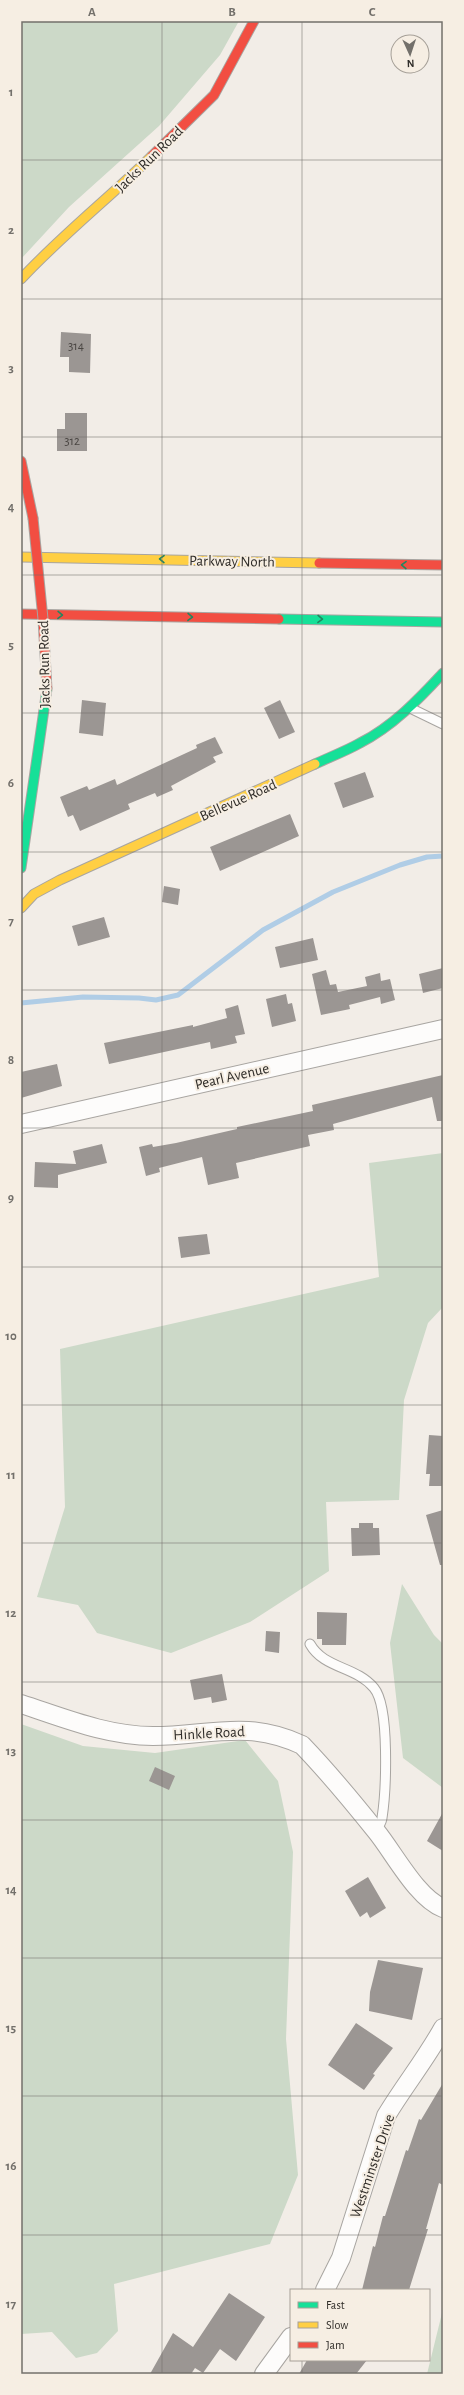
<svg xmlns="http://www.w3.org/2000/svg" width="464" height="2395" font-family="'Alegreya Sans',sans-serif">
<rect width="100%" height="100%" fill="#f2ede7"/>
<path fill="#ccd9c8" d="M 21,21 L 239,21 L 220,55 L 159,126 L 69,207 L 21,259 Z
M 443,1153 L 443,1307 L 428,1323 L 404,1400 L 399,1500 L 326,1502 L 329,1571 L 250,1622 L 171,1653 L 97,1633 L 78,1605 L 37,1597 L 65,1507 L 60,1349 L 379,1277 L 369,1163 Z
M 402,1584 L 434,1635 L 443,1644 L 443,1788 L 403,1758 L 390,1643 Z
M 21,1724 L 83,1746 L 155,1753 L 245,1740 L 278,1781 L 293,1852 L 286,2039 L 298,2175 L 270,2244 L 114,2284 L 118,2331 L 97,2353 L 76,2358 L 52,2332 L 21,2334 Z
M 443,2309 L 443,2374 L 427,2374 Z"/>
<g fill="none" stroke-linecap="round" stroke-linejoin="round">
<path stroke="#b0cde6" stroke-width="5" d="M 21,1003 L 83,997 L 139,998 L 156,1000 L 178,995 L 263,930 L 333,892 L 400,865 L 427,857 L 443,856"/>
</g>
<path fill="#9b9693" d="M 61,332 L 91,334 L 90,373 L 69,372 L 69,357 L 60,357 Z
M 65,413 L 87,413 L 87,451 L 57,451 L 57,429 L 65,429 Z
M 82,700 L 106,703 L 103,736 L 79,733 Z
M 280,700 L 295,732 L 279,739 L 264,708 Z
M 215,737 L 223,753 L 213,757 L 216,762 L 171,786 L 173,790 L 157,797 L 155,793 L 128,804 L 130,809 L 80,831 L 73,815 L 68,817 L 60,797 L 87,786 L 89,790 L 115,779 L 117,785 L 197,748 L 196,745 Z
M 365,772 L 374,797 L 343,808 L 334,783 Z
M 290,814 L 299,836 L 220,871 L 210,847 Z
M 164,886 L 180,889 L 178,905 L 162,902 Z
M 104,917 L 110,937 L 78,946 L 72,926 Z
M 313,938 L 318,960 L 280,968 L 275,947 Z
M 443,968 L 443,988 L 423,993 L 419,974 Z
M 326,970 L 330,985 L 336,984 L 338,992 L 367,986 L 365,977 L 380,973 L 381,981 L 390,979 L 395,1000 L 381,1004 L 380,997 L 349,1005 L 350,1009 L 321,1015 L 312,974 Z
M 286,994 L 288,1004 L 292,1003 L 296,1021 L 272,1027 L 266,999 Z
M 238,1005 L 245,1034 L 235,1036 L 237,1043 L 211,1049 L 210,1042 L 109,1064 L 104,1043 L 193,1025 L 193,1027 L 227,1018 L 225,1009 Z
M 57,1064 L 62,1086 L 21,1098 L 21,1072 Z
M 443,1075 L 443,1121 L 437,1121 L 432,1097 L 333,1124 L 334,1130 L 308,1135 L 310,1146 L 236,1163 L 239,1178 L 208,1185 L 202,1157 L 159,1168 L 160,1172 L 146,1176 L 139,1147 L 152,1144 L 153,1147 L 176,1143 L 237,1129 L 237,1127 L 313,1111 L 312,1105 Z
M 102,1144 L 107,1163 L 58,1175 L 58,1188 L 34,1187 L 35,1162 L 76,1164 L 73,1151 Z
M 207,1234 L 210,1254 L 181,1258 L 178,1237 Z
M 429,1435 L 443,1436 L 443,1486 L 429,1486 L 430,1474 L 426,1474 Z
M 443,1510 L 443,1565 L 440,1565 L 426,1515 Z
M 359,1523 L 373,1523 L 373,1528 L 379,1528 L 380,1555 L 352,1556 L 351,1528 L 359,1528 Z
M 317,1612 L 347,1613 L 346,1645 L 322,1645 L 322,1639 L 317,1639 Z
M 266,1631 L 280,1632 L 279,1653 L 265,1651 Z
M 222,1674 L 227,1700 L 212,1703 L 211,1697 L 194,1700 L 190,1680 Z
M 155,1767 L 175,1776 L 169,1790 L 149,1781 Z
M 443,1812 L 443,1851 L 427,1841 Z
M 368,1877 L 386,1908 L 370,1918 L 367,1912 L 360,1917 L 345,1891 Z
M 378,1960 L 423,1968 L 412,2020 L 369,2011 L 370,1992 Z
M 356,2023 L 393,2048 L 373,2074 L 375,2075 L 364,2090 L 328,2065 Z
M 443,2083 L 443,2185 L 439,2183 L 426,2229 L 428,2229 L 409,2290 L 362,2290 L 373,2246 L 375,2247 L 383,2216 L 385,2216 L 406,2150 L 408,2151 L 419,2119 L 421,2120 Z
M 229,2293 L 265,2317 L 236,2361 L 220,2349 L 203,2373 L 195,2368 L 191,2374 L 150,2374 L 173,2333 L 193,2347 Z
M 307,2360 L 367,2360 L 356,2374 L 299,2374 Z"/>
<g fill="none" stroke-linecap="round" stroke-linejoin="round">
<g stroke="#a8a5a1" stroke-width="11">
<path id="lane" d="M 410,708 L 443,724
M 310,1644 C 324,1669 356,1666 374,1688 C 390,1707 386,1792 382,1818 C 382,1822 378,1827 376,1831"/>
</g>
<g stroke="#a8a5a1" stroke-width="20">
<path id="street" d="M 21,1124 L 443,1029
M 21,1704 C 64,1718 107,1736 153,1736 C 209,1736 246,1719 302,1745 C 328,1772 352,1801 376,1831 C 394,1853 417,1898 443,1908
M 325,2290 L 341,2258 L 386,2116 C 404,2086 426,2059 443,2028
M 264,2374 L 291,2337"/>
</g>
<g stroke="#a8a5a1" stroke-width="11">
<path id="fast" d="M 279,619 L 443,622
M 315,764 C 330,757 346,751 360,743 C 392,727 419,699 443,673
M 21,868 L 47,689"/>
</g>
<g stroke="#a8a5a1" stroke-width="11">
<path id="slow" d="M 21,279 C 62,235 109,198 152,156
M 21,557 L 319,563
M 21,908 L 34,894 L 60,880 L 315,764"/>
</g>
<g stroke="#a8a5a1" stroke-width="11">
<path id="jam" d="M 152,156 L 214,95 L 254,21
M 21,461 L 33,518
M 319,563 L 443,565
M 21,614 L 279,619"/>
</g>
<use href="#lane" stroke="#fdfcfb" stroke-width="9"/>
<use href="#street" stroke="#fdfcfb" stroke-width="18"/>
<use href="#fast" stroke="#16e098" stroke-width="9"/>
<use href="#slow" stroke="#ffcf43" stroke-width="9"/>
<use href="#jam" stroke="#f24e42" stroke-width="9"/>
<g stroke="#a8a5a1" stroke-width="11" stroke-linecap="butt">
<path id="jam-bridge" d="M 33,518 L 43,619 L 47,689"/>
</g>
<use href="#jam-bridge" stroke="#f24e42" stroke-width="9"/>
</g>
<defs><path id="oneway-chevron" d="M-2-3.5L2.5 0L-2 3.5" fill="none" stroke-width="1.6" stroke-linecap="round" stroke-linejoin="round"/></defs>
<g stroke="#228660">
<use href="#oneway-chevron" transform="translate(162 559) rotate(-179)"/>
<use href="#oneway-chevron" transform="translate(404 565) rotate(-179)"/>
<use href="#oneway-chevron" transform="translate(60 615) rotate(1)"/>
<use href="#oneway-chevron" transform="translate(190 617) rotate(1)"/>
<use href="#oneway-chevron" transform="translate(320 619) rotate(1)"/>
</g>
<path fill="none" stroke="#73706b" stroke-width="1" stroke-opacity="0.55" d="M 162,21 L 162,2374M 302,21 L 302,2290M 21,160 L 443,160M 21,299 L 443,299M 21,437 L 443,437M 21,575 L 443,575M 21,713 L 443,713M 21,852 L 443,852M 21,990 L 443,990M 21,1128 L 443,1128M 21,1267 L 443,1267M 21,1405 L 443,1405M 21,1543 L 443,1543M 21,1682 L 443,1682M 21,1820 L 443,1820M 21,1958 L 443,1958M 21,2096 L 443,2096M 21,2235 L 443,2235M 302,2360 L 302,2374"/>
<g text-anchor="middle" stroke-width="4" stroke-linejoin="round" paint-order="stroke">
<g font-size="13" fill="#4a4643">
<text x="76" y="350">314</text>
<text x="72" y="445">312</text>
</g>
<g font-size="15" fill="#2f2c28" stroke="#f6eee3">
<text transform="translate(149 159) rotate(-44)" y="5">Jacks Run Road</text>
<text transform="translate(232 561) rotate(1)" y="5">Parkway North</text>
<text transform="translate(44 664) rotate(-91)" y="5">Jacks Run Road</text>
<text transform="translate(238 800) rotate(-24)" y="5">Bellevue Road</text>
<text transform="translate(232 1076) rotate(-13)" y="5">Pearl Avenue</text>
<text transform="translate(209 1733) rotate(-3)" y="5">Hinkle Road</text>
<text transform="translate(372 2166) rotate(-71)" y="5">Westminster Drive</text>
</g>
</g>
<rect width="464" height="2395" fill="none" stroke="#f6eee3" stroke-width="44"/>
<rect x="290" y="2289" width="140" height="72" fill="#f6eee3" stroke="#a6a098"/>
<rect x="298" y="2302" width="20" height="6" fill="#16e098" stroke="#a6a098"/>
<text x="326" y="2309" font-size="12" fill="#2f2c28">Fast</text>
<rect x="298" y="2322" width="20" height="6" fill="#ffcf43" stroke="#a6a098"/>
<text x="326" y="2329" font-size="12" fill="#2f2c28">Slow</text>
<rect x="298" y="2342" width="20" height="6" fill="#f24e42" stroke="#a6a098"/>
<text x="326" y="2349" font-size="12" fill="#2f2c28">Jam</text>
<g transform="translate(410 54) rotate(177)"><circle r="19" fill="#f6eee3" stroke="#a6a098"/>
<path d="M0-3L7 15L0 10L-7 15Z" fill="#73706b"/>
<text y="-6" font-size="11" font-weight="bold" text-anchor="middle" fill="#2f2c28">N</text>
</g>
<rect x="22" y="22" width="420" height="2351" fill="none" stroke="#73706b" stroke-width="1.5"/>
<g font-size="13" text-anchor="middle" font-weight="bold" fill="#73706b">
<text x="92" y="16">A</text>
<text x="232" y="16">B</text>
<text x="372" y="16">C</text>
<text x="11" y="96">1</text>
<text x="11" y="234">2</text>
<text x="11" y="372">3</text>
<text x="11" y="511">4</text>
<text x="11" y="649">5</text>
<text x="11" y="787">6</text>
<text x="11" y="925">7</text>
<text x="11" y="1064">8</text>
<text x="11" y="1202">9</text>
<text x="11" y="1340">10</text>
<text x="11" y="1479">11</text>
<text x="11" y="1617">12</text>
<text x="11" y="1755">13</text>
<text x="11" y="1894">14</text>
<text x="11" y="2032">15</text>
<text x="11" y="2170">16</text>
<text x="11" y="2308">17</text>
</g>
</svg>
